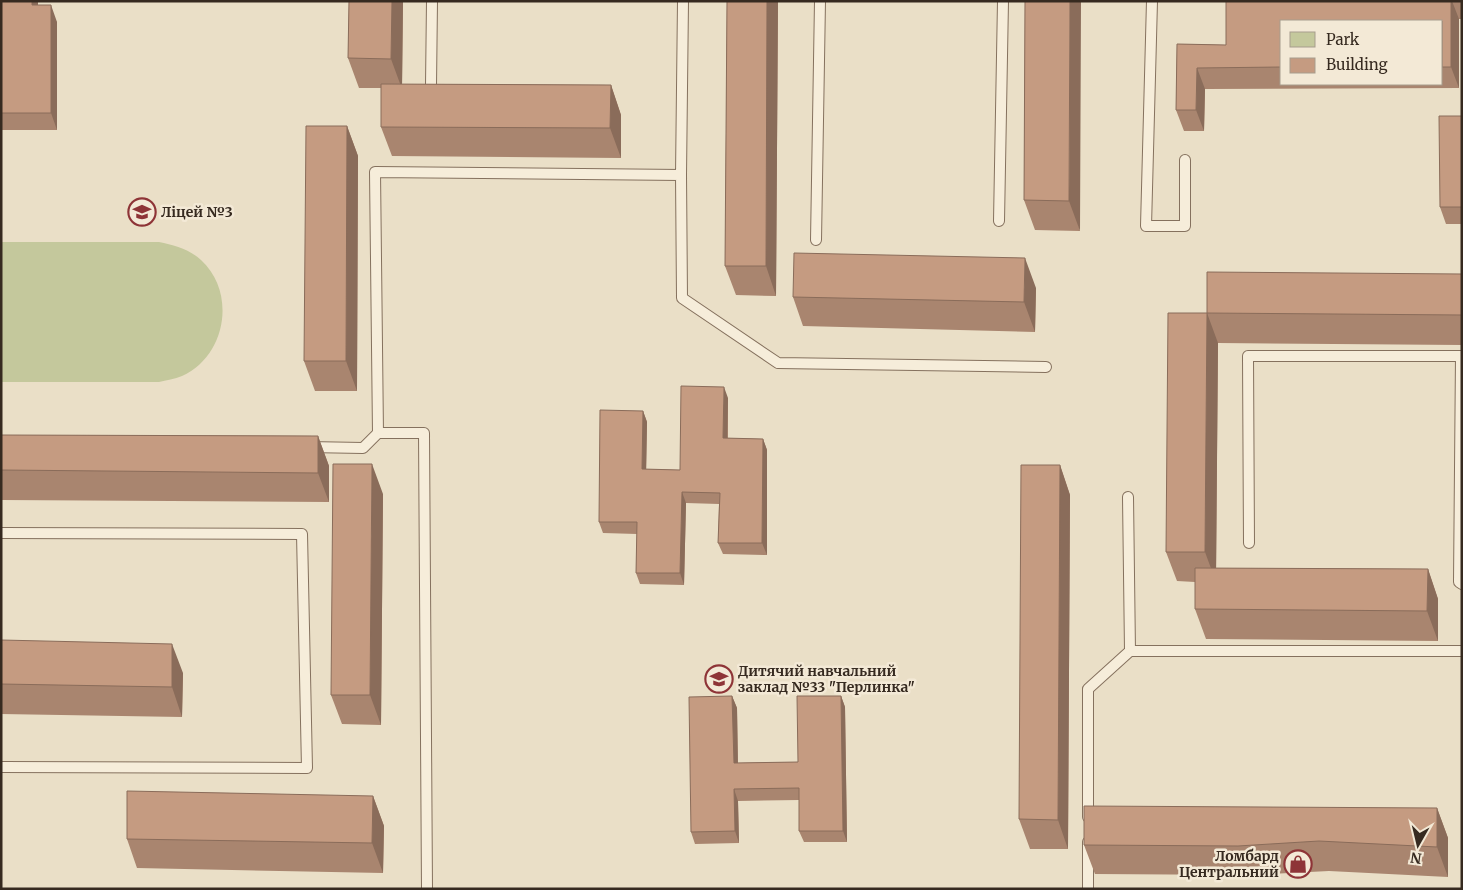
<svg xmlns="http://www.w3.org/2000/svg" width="1463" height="890" font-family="Merriweather,serif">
<rect width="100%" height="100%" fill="#eadfc7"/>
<path fill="#c4c89c" d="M 1,242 L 159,242 C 174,245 189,249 201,260 C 237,293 226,356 182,376 C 175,379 166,380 159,382 L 1,382 Z"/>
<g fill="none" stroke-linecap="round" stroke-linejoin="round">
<g stroke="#85715e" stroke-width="12">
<path id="lane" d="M 1152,1 L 1146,226 L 1185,226 L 1185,160
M 431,85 L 432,1
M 681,175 L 683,1
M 999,221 L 1003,1
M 816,240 L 820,1
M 308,447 L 363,448 L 378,433
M 1128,497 L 1130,651
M 1,533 L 302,534 L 307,768 L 1,767
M 1249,543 L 1248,356 L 1461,356 L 1459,582 L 1462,584
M 1088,817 L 1088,689 L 1130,651 L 1462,651
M 1088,842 L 1088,889
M 427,889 L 424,433 L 378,433 L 375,172 L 681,175 L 682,298 L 778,363 L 1046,367"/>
</g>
<use href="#lane" stroke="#f6edda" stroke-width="10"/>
</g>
<path fill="#a9856f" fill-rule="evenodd" d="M 1,1 L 38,5 L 57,22 L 57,130 L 1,130 Z
M 349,1 L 403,1 L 402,84 L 611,85 L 621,115 L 621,158 L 392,156 L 381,127 L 381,88 L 359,88 L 348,58 Z
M 727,1 L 778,1 L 776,296 L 736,295 L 725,266 Z
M 1025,1 L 1080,231 L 1035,230 L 1024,200 Z
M 1226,1 L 1462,1 L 1462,19 L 1459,19 L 1459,88 L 1205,89 L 1204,131 L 1184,131 L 1176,110 L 1177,44 L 1226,45 ZM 1282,21 L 1442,21 L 1442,84 L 1282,84 Z
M 1462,116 L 1462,224 L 1446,224 L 1440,207 Z
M 347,126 L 358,156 L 357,391 L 315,391 L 304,361 Z
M 1462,274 L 1462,345 L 1218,343 L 1216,568 L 1428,569 L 1438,599 L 1438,641 L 1206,639 L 1195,609 L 1195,582 L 1177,581 L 1166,552 L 1207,313 Z
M 1036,288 L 1035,332 L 803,326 L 793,297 Z
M 728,398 L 728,438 L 763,439 L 767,450 L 767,555 L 723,554 L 718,543 L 719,504 L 686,503 L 684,585 L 640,584 L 636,573 L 637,534 L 603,533 L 599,522 L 643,411 L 647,422 L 646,469 L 680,470 Z
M 1,435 L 318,436 L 329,466 L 329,502 L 1,500 Z
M 1060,465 L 1070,495 L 1068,849 L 1030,849 L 1019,819 Z
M 383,494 L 381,725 L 342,724 L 331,695 Z
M 1,640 L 183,673 L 182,717 L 1,714 Z
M 732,696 L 737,708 L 738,763 L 798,762 L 841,696 L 845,707 L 847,842 L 804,842 L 799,831 L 799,800 L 738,801 L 739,843 L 695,844 L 691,832 Z
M 373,796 L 384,826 L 383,873 L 137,868 L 127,839 Z
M 1437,808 L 1448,838 L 1448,877 L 1329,871 L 1249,875 L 1095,874 L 1084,845 Z"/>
<path fill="#8a6c5a" d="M 32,1 L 38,1 L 38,22 L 32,5 Z
M 392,1 L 403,1 L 402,89 L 391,59 Z
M 767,1 L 778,1 L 776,296 L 766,266 Z
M 1070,1 L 1081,1 L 1080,231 L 1069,201 Z
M 1451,1 L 1452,1 L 1459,19 L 1459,88 L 1451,67 Z
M 51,5 L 57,22 L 57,130 L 51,113 Z
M 1197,68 L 1205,89 L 1204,131 L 1196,110 Z
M 611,85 L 621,115 L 621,158 L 610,128 Z
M 347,126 L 358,156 L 357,391 L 346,361 Z
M 1025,258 L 1036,288 L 1035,332 L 1024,302 Z
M 1207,313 L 1218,343 L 1216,582 L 1205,552 Z
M 724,387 L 728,398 L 727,449 L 723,438 Z
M 643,411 L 647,422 L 646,480 L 642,469 Z
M 318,436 L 329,466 L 329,502 L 318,473 Z
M 763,439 L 767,450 L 767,555 L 762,543 Z
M 372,464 L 383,494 L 381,725 L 370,695 Z
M 1060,465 L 1070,495 L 1068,849 L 1058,820 Z
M 682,492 L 686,503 L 684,585 L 680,573 Z
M 1428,569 L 1438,599 L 1438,641 L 1427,611 Z
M 172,644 L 183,673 L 182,717 L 172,687 Z
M 732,696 L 737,708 L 738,774 L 734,763 Z
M 841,696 L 845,707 L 847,842 L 843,831 Z
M 734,789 L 738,801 L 739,843 L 735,831 Z
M 373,796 L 384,826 L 383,873 L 372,843 Z
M 1437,808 L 1448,838 L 1448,877 L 1437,847 Z"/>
<path fill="#c59b81" stroke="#8a6c5a" d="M 1,1 L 32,1 L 32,5 L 51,5 L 51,113 L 1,113 Z
M 349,1 L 392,1 L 391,59 L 348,58 Z
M 727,1 L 767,1 L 766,266 L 725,266 Z
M 1025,1 L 1070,1 L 1069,201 L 1024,200 Z
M 1226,1 L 1451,1 L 1451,67 L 1442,67 L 1442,21 L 1282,21 L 1282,67 L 1197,68 L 1196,110 L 1176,110 L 1177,44 L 1226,45 Z
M 381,84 L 611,85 L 610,128 L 381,127 Z
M 1439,116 L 1462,116 L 1462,207 L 1440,207 Z
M 306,126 L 347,126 L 346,361 L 304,361 Z
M 794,253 L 1025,258 L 1024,302 L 793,297 Z
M 1207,272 L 1462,274 L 1462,315 L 1207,313 Z
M 1168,313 L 1207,313 L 1205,552 L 1166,552 Z
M 681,386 L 724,387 L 723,438 L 763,439 L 762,543 L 718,543 L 720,493 L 682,492 L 680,573 L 636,573 L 637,522 L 599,522 L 600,410 L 643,411 L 642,469 L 680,470 Z
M 1,435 L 318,436 L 318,473 L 1,470 Z
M 333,464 L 372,464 L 370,695 L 331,695 Z
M 1021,465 L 1060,465 L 1058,820 L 1019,819 Z
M 1195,568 L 1428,569 L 1427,611 L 1195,609 Z
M 1,640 L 172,644 L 172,687 L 1,684 Z
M 732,696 L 734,763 L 798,762 L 797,696 L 841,696 L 843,831 L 799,831 L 799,788 L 734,789 L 735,831 L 691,832 L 689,697 Z
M 127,791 L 373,796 L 372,843 L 127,839 Z
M 1084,806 L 1437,808 L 1437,847 L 1319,841 L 1238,846 L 1084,845 Z"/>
<defs>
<g id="school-ring" transform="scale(1.4375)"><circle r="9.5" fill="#f3e9d6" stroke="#8e3437" stroke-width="1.5"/><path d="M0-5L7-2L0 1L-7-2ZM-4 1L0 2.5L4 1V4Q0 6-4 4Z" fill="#8e3437"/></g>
<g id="shop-ring" transform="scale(1.4375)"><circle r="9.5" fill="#f3e9d6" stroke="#8e3437" stroke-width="1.5"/><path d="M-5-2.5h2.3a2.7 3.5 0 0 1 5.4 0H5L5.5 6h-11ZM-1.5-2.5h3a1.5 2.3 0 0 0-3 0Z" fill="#8e3437"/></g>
</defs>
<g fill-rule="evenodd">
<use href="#school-ring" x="142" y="212"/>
<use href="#school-ring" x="719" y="679"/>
<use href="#shop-ring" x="1298" y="864"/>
</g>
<g text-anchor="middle" stroke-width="5" stroke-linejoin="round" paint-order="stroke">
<g font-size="14" font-weight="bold" fill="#362a20" stroke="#f3e9d6" text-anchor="start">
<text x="161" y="217">Ліцей №3</text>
<text x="738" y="676">Дитячий навчальний<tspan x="738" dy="16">заклад №33 "Перлинка"</tspan></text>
<text x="1279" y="861" text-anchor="end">Ломбард<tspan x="1279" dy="16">Центральний</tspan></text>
</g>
</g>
<rect width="1463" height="890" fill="none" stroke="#362a20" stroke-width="5"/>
<rect x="1280" y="20" width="162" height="65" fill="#f3e9d6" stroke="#a79d8d"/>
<rect x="1290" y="32" width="25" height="15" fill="#c4c89c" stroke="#a79d8d"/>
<text x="1326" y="45" font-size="15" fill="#362a20">Park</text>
<rect x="1290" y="58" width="25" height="15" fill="#c59b81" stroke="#a79d8d"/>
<text x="1326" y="70" font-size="15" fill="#362a20">Building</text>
<g transform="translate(1418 845) rotate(188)" stroke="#f3e9d6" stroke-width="4" paint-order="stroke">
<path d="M0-4L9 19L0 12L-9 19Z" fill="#362a20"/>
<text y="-8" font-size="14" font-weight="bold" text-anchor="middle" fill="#362a20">N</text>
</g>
</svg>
